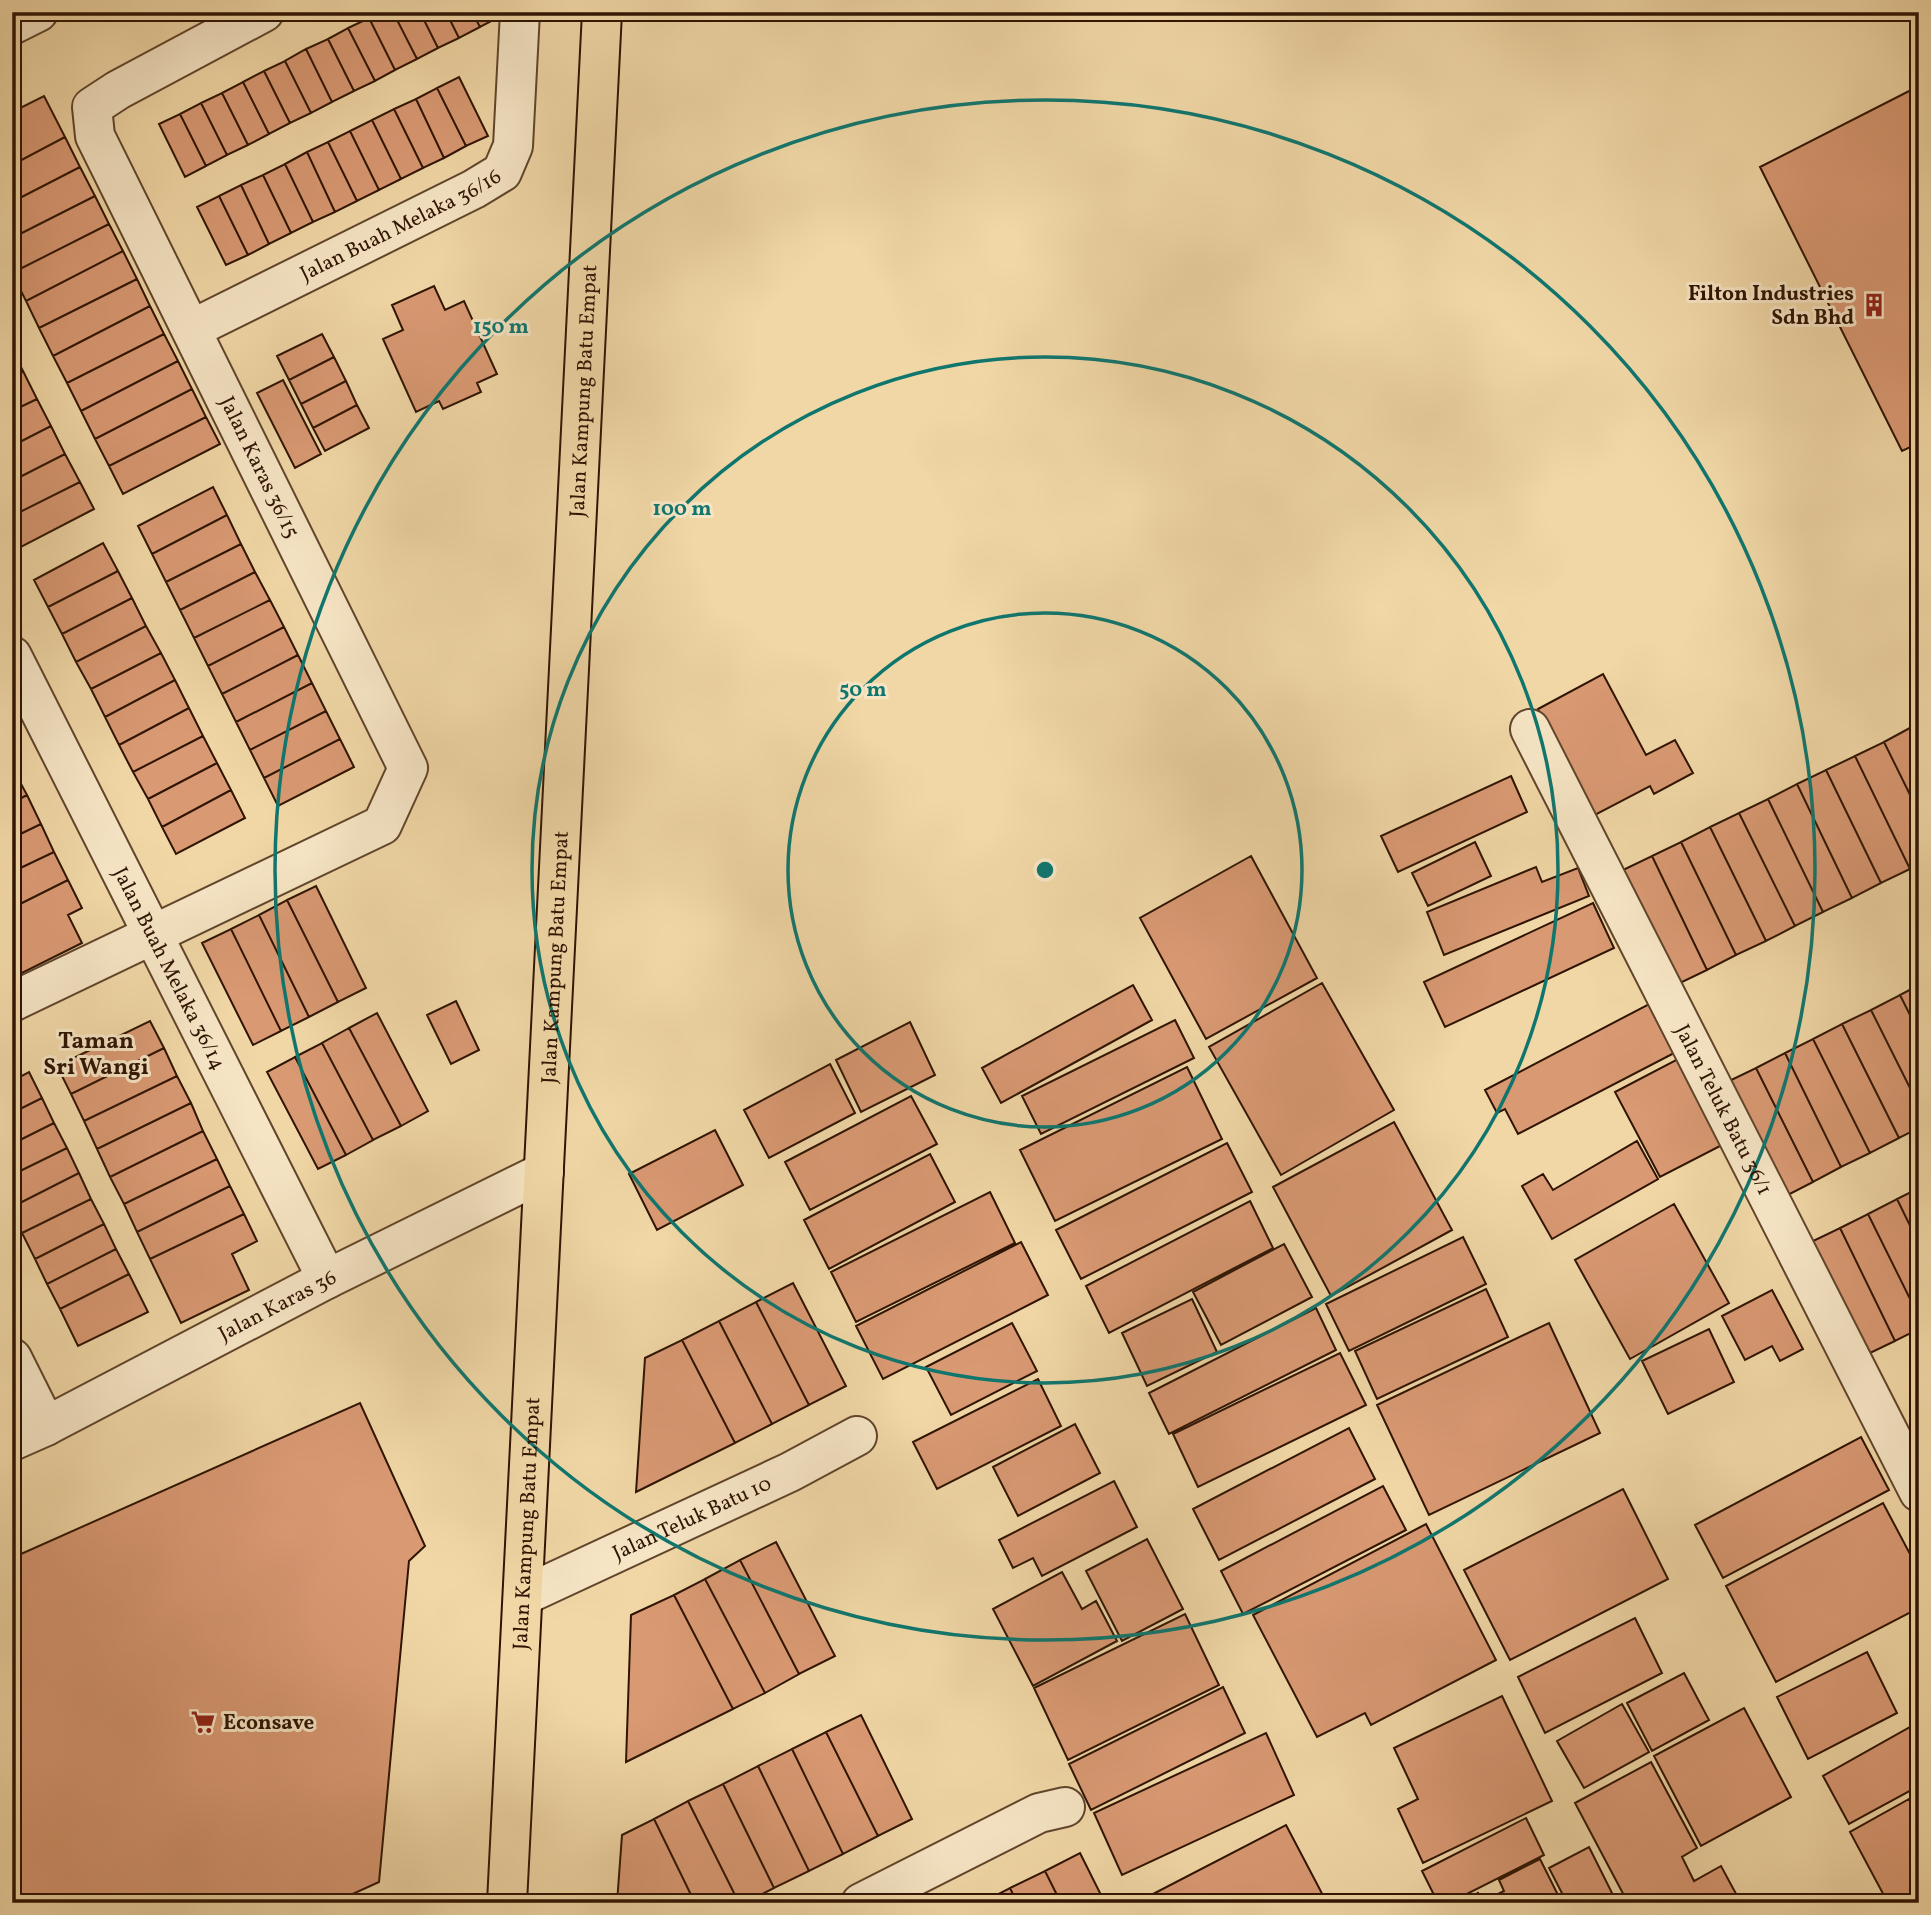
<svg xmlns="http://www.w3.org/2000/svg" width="1931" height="1915" font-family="Vollkorn,serif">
<rect width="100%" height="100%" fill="#f1d7a6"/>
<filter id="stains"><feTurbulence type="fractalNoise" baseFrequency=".00286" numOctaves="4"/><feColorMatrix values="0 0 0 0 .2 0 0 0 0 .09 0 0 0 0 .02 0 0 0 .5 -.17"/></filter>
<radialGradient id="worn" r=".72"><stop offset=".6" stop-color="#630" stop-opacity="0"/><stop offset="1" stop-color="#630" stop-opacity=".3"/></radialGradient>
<path fill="#d99973" stroke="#2f1403" stroke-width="2" d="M 380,12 L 393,12 L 417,59 L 395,70 L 369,18 Z
M 393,12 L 420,12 L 438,48 L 417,59 Z
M 420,12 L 446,12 L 459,38 L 438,48 Z
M 446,12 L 472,12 L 480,27 L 459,38 Z
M 472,12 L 499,12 L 501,16 L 480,27 Z
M 369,18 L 395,70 L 375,81 L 348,28 Z
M 348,28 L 375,81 L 354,91 L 328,39 Z
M 328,39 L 354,91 L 332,102 L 306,49 Z
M 306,49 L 332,102 L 311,113 L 285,61 Z
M 285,61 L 311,113 L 290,123 L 264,71 Z
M 264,71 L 290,123 L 269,134 L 243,82 Z
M 459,77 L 488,136 L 466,146 L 437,88 Z
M 243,82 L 269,134 L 248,145 L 222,93 Z
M 1919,86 L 1919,443 L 1902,451 L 1760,167 Z
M 437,88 L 466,146 L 444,158 L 416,99 Z
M 222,93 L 248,145 L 227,155 L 201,103 Z
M 44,96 L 65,137 L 12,165 L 12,112 Z
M 416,99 L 444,158 L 423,168 L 394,109 Z
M 201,103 L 227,155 L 206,166 L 180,114 Z
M 394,109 L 423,168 L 401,179 L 372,120 Z
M 180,114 L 206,166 L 185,177 L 159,124 Z
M 372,120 L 401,179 L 379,190 L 350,131 Z
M 350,131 L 379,190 L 357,201 L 328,142 Z
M 65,137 L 80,167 L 12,202 L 12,165 Z
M 328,142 L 357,201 L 335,212 L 307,152 Z
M 307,152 L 335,212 L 313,222 L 285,164 Z
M 285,164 L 313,222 L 291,233 L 263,175 Z
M 80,167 L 95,196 L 12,238 L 12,202 Z
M 263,175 L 291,233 L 269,244 L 241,185 Z
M 241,185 L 269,244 L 248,255 L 219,196 Z
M 95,196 L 109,224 L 12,273 L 12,238 Z
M 219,196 L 248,255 L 226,265 L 197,207 Z
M 109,224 L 123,251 L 26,301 L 12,273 Z
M 123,251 L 137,279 L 39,328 L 26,301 Z
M 137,279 L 150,306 L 53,356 L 39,328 Z
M 434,286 L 445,310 L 464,301 L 497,374 L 477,383 L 481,392 L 443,409 L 439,401 L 416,412 L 383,339 L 403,330 L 392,305 Z
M 150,306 L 164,334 L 67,383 L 53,356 Z
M 164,334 L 178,361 L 81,411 L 67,383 Z
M 322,334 L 334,357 L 289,380 L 277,356 Z
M 12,349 L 23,371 L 12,376 Z
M 334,357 L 346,381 L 301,404 L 289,380 Z
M 178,361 L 192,389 L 95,439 L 81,411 Z
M 23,371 L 37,399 L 12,411 L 12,376 Z
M 283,380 L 321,454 L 295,468 L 257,393 Z
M 346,381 L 357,405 L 313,428 L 301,404 Z
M 192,389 L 206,417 L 109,466 L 95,439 Z
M 37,399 L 51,426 L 12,446 L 12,411 Z
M 357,405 L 369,428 L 325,451 L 313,428 Z
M 206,417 L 220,444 L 123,494 L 109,466 Z
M 51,426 L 65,454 L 12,481 L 12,446 Z
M 65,454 L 80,482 L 12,516 L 12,481 Z
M 80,482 L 94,509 L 19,548 L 12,533 L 12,516 Z
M 213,487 L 227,515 L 152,554 L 138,526 Z
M 227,515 L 241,544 L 166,582 L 152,554 Z
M 103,543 L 118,571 L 48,607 L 34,580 Z
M 241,544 L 255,572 L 180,610 L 166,582 Z
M 118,571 L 132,598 L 62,634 L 48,607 Z
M 255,572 L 270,600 L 194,638 L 180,610 Z
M 132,598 L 146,626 L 76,662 L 62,634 Z
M 270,600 L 284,627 L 208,666 L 194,638 Z
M 146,626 L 161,653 L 91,689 L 76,662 Z
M 284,627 L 298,655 L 222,694 L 208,666 Z
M 161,653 L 175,680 L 105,717 L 91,689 Z
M 298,655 L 312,683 L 236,722 L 222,694 Z
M 1603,674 L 1646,755 L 1675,740 L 1693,773 L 1654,794 L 1650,786 L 1593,816 L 1538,709 Z
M 175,680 L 189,708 L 119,745 L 105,717 Z
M 312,683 L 326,711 L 250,750 L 236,722 Z
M 189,708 L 203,736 L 133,772 L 119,745 Z
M 326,711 L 340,739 L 264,778 L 250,750 Z
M 1919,723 L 1919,813 L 1884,742 Z
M 203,736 L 217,763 L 148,799 L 133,772 Z
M 340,739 L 354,767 L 278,806 L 264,778 Z
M 1884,742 L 1919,813 L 1919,865 L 1910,869 L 1855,756 Z
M 1855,756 L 1910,869 L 1881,883 L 1826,770 Z
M 217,763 L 231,790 L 162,827 L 148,799 Z
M 12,767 L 27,795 L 12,803 Z
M 1826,770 L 1881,883 L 1852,898 L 1797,784 Z
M 1511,776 L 1527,812 L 1398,872 L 1381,836 Z
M 1797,784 L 1852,898 L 1823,912 L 1768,799 Z
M 231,790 L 245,818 L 176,854 L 162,827 Z
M 27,795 L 41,824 L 12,838 L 12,803 Z
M 1768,799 L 1823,912 L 1795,926 L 1739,813 Z
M 1739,813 L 1795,926 L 1766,941 L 1710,827 Z
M 41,824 L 54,852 L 12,872 L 12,838 Z
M 1710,827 L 1766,941 L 1736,955 L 1681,842 Z
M 1475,842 L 1491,876 L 1428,906 L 1412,873 Z
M 1681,842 L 1736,955 L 1707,970 L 1652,856 Z
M 54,852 L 68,880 L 12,908 L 12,872 Z
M 1251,856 L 1317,978 L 1206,1039 L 1140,918 Z
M 1652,856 L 1707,970 L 1678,984 L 1623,870 Z
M 1536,867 L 1542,882 L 1578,868 L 1589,896 L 1444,955 L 1427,912 Z
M 68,880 L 82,908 L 68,915 L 82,943 L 12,978 L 12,908 Z
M 316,886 L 366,988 L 338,1002 L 287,900 Z
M 287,900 L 338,1002 L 309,1017 L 259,915 Z
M 1593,903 L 1614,948 L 1445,1027 L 1424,982 Z
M 259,915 L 309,1017 L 281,1031 L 231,929 Z
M 231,929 L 281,1031 L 253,1045 L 202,943 Z
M 1322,983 L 1394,1110 L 1281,1175 L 1209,1047 Z
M 1133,985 L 1152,1020 L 1001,1103 L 982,1068 Z
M 1919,985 L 1919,1033 L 1900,995 Z
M 1900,995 L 1919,1033 L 1919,1106 L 1871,1010 Z
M 456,1001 L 479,1050 L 451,1064 L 427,1015 Z
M 1655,1001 L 1680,1050 L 1518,1134 L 1505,1109 L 1497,1113 L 1485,1090 Z
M 1871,1010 L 1919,1106 L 1919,1128 L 1899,1138 L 1842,1024 Z
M 377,1013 L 428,1111 L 401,1126 L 349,1028 Z
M 1175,1020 L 1194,1058 L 1041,1134 L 1022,1096 Z
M 150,1021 L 164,1048 L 71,1094 L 57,1066 Z
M 910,1022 L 935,1075 L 861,1112 L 836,1060 Z
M 1842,1024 L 1899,1138 L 1870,1153 L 1813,1039 Z
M 349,1028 L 401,1126 L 373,1140 L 322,1043 Z
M 1813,1039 L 1870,1153 L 1841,1167 L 1785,1053 Z
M 322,1043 L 373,1140 L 346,1155 L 295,1057 Z
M 164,1048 L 177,1076 L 84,1121 L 71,1094 Z
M 1785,1053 L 1841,1167 L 1813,1182 L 1756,1068 Z
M 295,1057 L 346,1155 L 318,1169 L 267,1072 Z
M 1678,1059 L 1722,1145 L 1660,1177 L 1615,1092 Z
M 830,1064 L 855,1113 L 769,1158 L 744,1110 Z
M 1187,1067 L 1222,1139 L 1055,1221 L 1020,1150 Z
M 1756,1068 L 1813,1182 L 1784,1197 L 1727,1082 Z
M 29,1072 L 42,1098 L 12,1113 L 12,1081 Z
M 177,1076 L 191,1103 L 97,1149 L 84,1121 Z
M 911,1096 L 937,1144 L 810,1210 L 785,1162 Z
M 42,1098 L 54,1123 L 12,1144 L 12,1113 Z
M 191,1103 L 203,1131 L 110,1177 L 97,1149 Z
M 1394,1122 L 1452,1230 L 1331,1296 L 1273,1187 Z
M 54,1123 L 67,1148 L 12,1175 L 12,1144 Z
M 715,1130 L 743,1185 L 657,1230 L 629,1174 Z
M 203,1131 L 217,1159 L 124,1204 L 110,1177 Z
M 1637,1141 L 1658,1179 L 1552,1239 L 1522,1186 L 1543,1174 L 1553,1190 Z
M 1227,1143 L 1252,1192 L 1081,1279 L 1056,1230 Z
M 67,1148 L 79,1173 L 12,1207 L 12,1175 Z
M 930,1154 L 955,1202 L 829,1269 L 804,1220 Z
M 217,1159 L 230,1186 L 137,1232 L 124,1204 Z
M 79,1173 L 91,1199 L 22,1233 L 12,1214 L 12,1207 Z
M 230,1186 L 244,1214 L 150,1259 L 137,1232 Z
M 1919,1188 L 1919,1244 L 1897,1199 Z
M 990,1192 L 1015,1243 L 856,1322 L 831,1272 Z
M 91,1199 L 104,1224 L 35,1259 L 22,1233 Z
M 1897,1199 L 1919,1244 L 1919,1317 L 1868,1214 Z
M 1250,1201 L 1273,1248 L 1109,1333 L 1086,1286 Z
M 1674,1204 L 1729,1303 L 1630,1359 L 1575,1260 Z
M 244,1214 L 257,1241 L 232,1254 L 249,1290 L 181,1323 L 150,1259 Z
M 1868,1214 L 1919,1317 L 1919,1329 L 1895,1341 L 1840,1228 Z
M 104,1224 L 116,1249 L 47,1284 L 35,1259 Z
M 1840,1228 L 1895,1341 L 1866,1355 L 1811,1242 Z
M 1463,1237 L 1486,1284 L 1349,1351 L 1326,1304 Z
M 1021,1242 L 1048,1295 L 883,1379 L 856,1326 Z
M 1284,1244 L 1312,1297 L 1221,1345 L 1193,1292 Z
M 116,1249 L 129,1274 L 60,1309 L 47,1284 Z
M 129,1274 L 148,1312 L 78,1346 L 60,1309 Z
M 793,1283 L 846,1386 L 809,1405 L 756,1302 Z
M 1486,1289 L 1508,1337 L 1377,1399 L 1355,1351 Z
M 1772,1290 L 1803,1349 L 1780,1361 L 1772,1346 L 1745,1360 L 1722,1316 Z
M 1192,1299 L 1217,1352 L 1147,1386 L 1122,1333 Z
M 756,1302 L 809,1405 L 772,1424 L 719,1321 Z
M 1316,1308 L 1336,1350 L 1169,1434 L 1149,1393 Z
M 719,1321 L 772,1424 L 735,1443 L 682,1340 Z
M 1012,1323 L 1037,1371 L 951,1415 L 926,1367 Z
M 1549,1323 L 1600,1433 L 1429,1515 L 1377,1405 Z
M 1709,1329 L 1734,1382 L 1668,1414 L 1642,1361 Z
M 682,1340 L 735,1443 L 636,1492 L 645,1358 Z
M 1340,1353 L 1366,1405 L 1198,1487 L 1173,1434 Z
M 1038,1379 L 1061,1426 L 937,1489 L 913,1442 Z
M 360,1403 L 425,1546 L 409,1561 L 379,1882 L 333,1903 L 12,1903 L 12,1558 Z
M 1075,1424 L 1100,1473 L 1018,1516 L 993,1467 Z
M 1349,1428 L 1375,1479 L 1219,1560 L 1193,1509 Z
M 1861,1437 L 1889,1490 L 1723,1578 L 1695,1525 Z
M 1114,1481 L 1137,1527 L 1042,1576 L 1033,1558 L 1013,1568 L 999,1540 Z
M 1383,1486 L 1406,1530 L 1243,1614 L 1221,1571 Z
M 1623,1489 L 1668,1579 L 1510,1660 L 1464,1570 Z
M 1883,1503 L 1919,1571 L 1919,1608 L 1776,1682 L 1726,1586 Z
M 1426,1524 L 1496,1660 L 1371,1725 L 1365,1713 L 1317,1737 L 1253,1615 Z
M 1147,1539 L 1183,1609 L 1122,1641 L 1086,1571 Z
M 776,1542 L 835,1656 L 799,1674 L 740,1560 Z
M 740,1560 L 799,1674 L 765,1693 L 705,1579 Z
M 1062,1572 L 1082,1609 L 1096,1601 L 1117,1641 L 1033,1686 L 993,1609 Z
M 705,1579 L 765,1693 L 733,1709 L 674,1595 Z
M 674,1595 L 733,1709 L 626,1762 L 631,1615 Z
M 1185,1614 L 1219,1685 L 1068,1760 L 1034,1688 Z
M 1635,1618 L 1662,1673 L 1545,1733 L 1518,1677 Z
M 1867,1652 L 1897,1713 L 1808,1759 L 1777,1697 Z
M 1684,1673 L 1709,1720 L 1652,1751 L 1627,1703 Z
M 1223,1687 L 1245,1733 L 1091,1810 L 1069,1764 Z
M 1502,1696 L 1552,1801 L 1423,1863 L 1398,1809 L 1418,1799 L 1394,1748 Z
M 1622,1704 L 1649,1752 L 1584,1788 L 1557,1741 Z
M 1744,1708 L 1791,1797 L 1701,1846 L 1654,1756 Z
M 861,1715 L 912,1819 L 878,1836 L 826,1732 Z
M 1919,1722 L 1919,1786 L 1849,1824 L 1823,1776 Z
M 826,1732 L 878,1836 L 843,1854 L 792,1749 Z
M 1266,1733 L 1294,1795 L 1122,1875 L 1094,1813 Z
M 792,1749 L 843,1854 L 809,1871 L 758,1766 Z
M 1651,1762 L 1697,1848 L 1682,1857 L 1694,1881 L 1721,1866 L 1741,1903 L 1628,1903 L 1575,1803 Z
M 758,1766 L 809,1871 L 774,1888 L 723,1784 Z
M 723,1784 L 774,1888 L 745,1903 L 739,1903 L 688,1801 Z
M 1919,1793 L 1919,1810 L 1911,1797 Z
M 1909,1799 L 1919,1816 L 1919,1871 L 1912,1875 L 1919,1888 L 1919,1903 L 1888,1903 L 1850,1832 Z
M 688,1801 L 739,1903 L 695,1903 L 654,1819 Z
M 1526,1818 L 1544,1855 L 1449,1903 L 1438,1903 L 1422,1871 Z
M 654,1819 L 695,1903 L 617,1903 L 622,1835 Z
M 1286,1825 L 1327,1903 L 1158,1903 L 1153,1894 Z
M 1589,1847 L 1617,1903 L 1567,1903 L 1549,1868 Z
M 1080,1853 L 1105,1903 L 1061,1903 L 1045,1871 Z
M 1540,1859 L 1562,1903 L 1459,1903 L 1478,1893 L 1482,1902 L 1504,1891 L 1499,1880 Z
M 1045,1871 L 1061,1903 L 1017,1903 L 1010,1888 Z
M 1010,1888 L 1017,1903 L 981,1903 Z"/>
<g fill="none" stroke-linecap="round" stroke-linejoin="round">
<g stroke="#60452c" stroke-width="42">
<g id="minor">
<path d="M 12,25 L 38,12"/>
<path id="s1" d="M 192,329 L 474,189 L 502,172 L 513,146 L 520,12"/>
<path id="s2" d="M 12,656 L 327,1279"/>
<path id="s3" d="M 1530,729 L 1919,1492"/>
<path d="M 12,1002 L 382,825 L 408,768 L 95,136 L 92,107 L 118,90 L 264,12"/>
<path d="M 12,1358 L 46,1426"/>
<path id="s4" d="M 12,1441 L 46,1426 L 327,1279 L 544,1172"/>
<path id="s5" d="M 523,1596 L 790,1472 L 857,1436"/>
<path d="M 861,1903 L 1039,1813 L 1065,1807"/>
</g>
</g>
<g stroke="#2f1403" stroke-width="42">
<g id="major">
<path id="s6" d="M 507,1903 L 602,12"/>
</g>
</g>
<use href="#minor" stroke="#f6e5c5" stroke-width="38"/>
<use href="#major" stroke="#f1d7a6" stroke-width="38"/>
</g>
<g fill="none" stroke="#0f766e" stroke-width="3.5">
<circle cx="1045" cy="870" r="257"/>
<circle cx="1045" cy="870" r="513"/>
<circle cx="1045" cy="870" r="770"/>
</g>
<defs>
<g id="building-bare" transform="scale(1.89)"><path d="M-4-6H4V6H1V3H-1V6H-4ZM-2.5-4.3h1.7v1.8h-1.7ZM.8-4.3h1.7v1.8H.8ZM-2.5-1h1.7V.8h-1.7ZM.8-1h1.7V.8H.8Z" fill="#8f2418" stroke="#f6e5c5" stroke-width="2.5" paint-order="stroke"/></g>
<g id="supermarket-bare" transform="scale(1.89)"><path d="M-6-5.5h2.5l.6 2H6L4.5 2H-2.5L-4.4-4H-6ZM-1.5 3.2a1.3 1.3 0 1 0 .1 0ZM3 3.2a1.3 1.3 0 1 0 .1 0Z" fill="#8f2418" stroke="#f6e5c5" stroke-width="2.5" paint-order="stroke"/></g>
</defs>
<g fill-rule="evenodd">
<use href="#building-bare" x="1874" y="305"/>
<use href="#supermarket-bare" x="203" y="1722"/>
</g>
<g text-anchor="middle" stroke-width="6" stroke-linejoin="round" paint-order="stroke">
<g font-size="21" fill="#2f1403" stroke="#f6e5c5">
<text dy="7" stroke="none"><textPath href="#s1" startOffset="233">Jalan Buah Melaka 36/16</textPath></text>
<text dy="7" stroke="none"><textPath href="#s6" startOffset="1514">Jalan Kampung Batu Empat</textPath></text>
<text transform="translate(260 467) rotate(64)" y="7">Jalan Karas 36/15</text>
<text dy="7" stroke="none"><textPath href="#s6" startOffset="947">Jalan Kampung Batu Empat</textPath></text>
<text dy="7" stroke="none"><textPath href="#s2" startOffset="350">Jalan Buah Melaka 36/14</textPath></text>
<text dy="7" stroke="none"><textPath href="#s3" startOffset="427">Jalan Teluk Batu 36/1</textPath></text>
<text dy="7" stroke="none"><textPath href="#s4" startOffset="298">Jalan Karas 36</textPath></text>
<text dy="7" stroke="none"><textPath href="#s5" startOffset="186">Jalan Teluk Batu 10</textPath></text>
<text dy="7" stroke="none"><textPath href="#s6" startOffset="380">Jalan Kampung Batu Empat</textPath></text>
</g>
<g font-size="21" font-weight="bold" fill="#2f1403" stroke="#f6e5c5" text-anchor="end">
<text x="1854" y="300">Filton Industries<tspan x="1854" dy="24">Sdn Bhd</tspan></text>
<text x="223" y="1729" text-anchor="start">Econsave</text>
</g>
<g font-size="23" font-weight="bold" fill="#2f1403" stroke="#f6e5c5">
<text x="96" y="1048">Taman<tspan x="96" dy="26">Sri Wangi</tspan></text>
</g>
</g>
<circle cx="1045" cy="870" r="10" fill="#0f766e" stroke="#f6e5c5" stroke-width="3.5"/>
<g font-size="21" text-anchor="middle" font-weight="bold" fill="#0f766e" stroke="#f6e5c5" stroke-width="6" stroke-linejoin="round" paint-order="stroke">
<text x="501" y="333">150 m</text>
<text x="682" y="515">100 m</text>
<text x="863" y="696">50 m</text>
</g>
<rect width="1931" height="1915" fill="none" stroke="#f1d7a6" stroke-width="42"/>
<rect x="14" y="14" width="1903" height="1887" fill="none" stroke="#2f1403" stroke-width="3.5"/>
<rect x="21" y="21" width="1889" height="1873" fill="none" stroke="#2f1403" stroke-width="2"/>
<rect width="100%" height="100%" filter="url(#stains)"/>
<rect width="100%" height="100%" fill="url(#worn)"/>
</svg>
